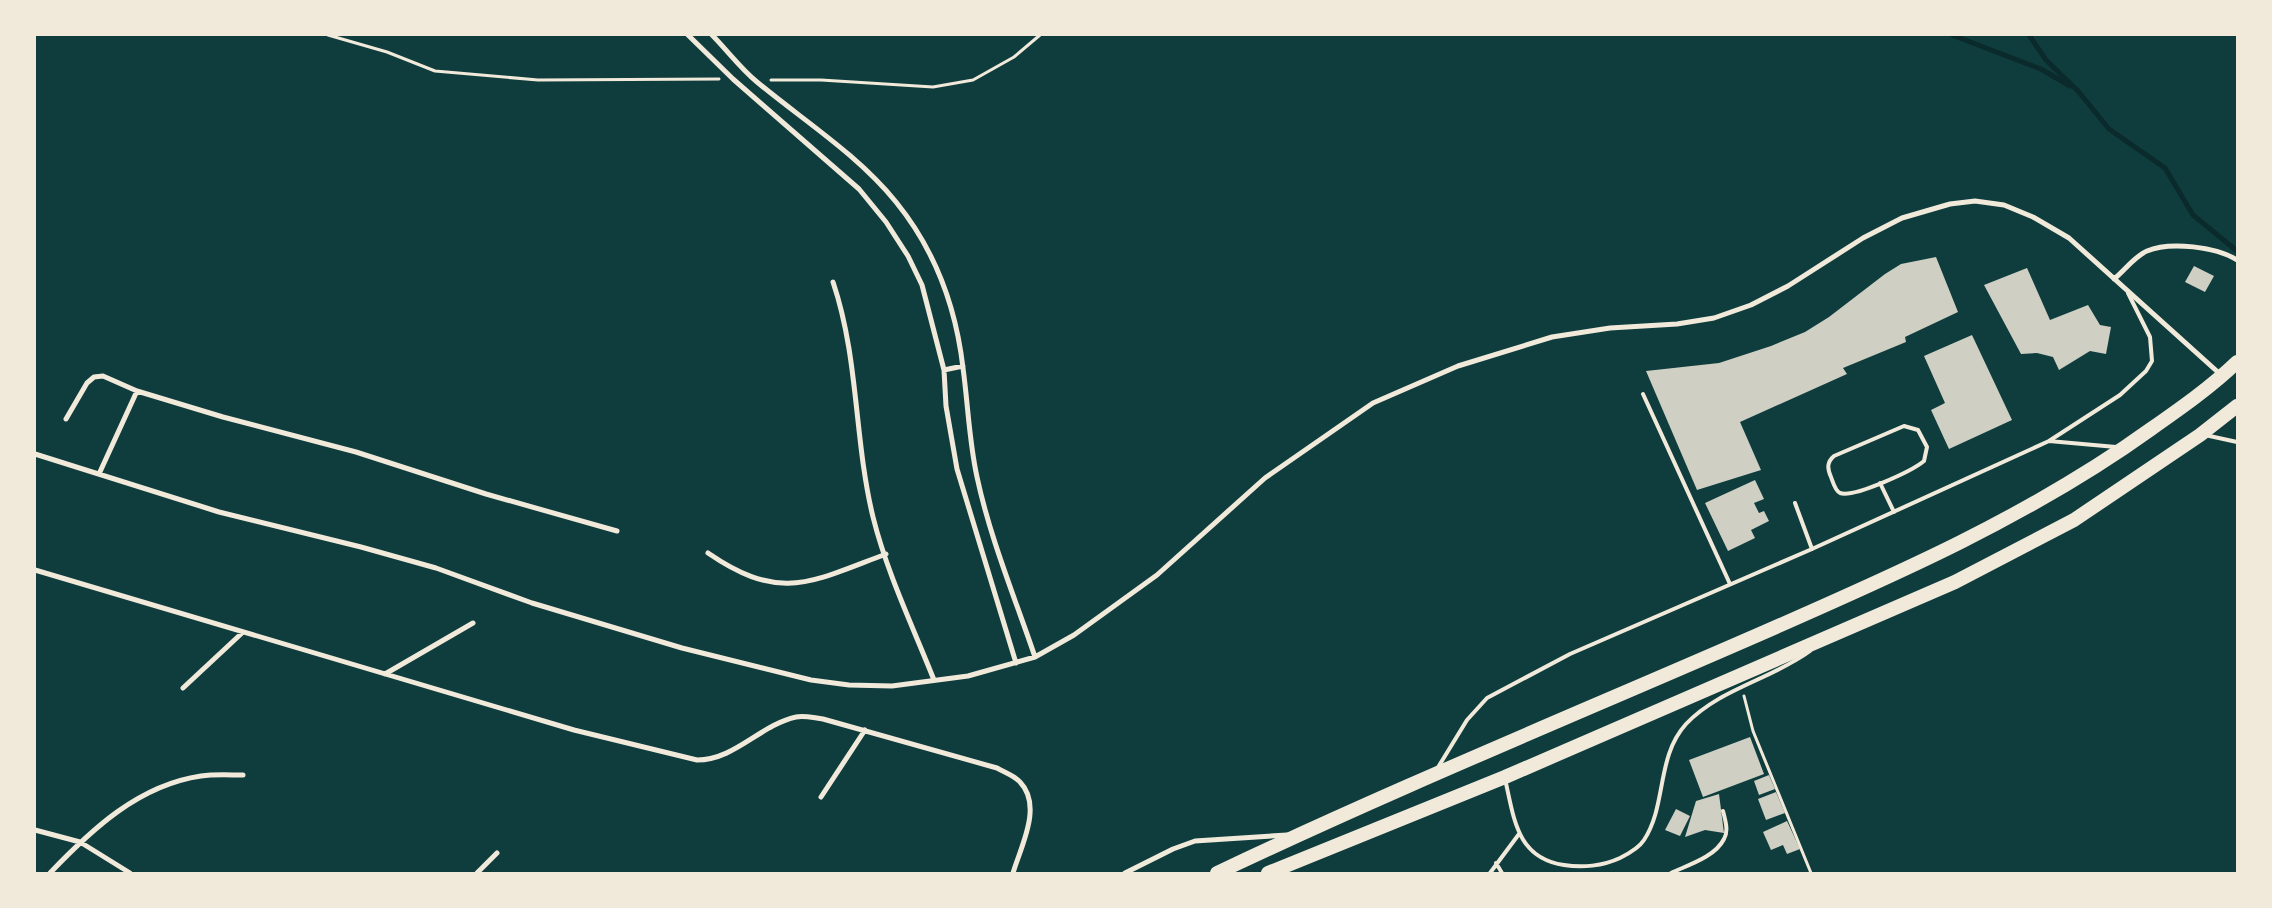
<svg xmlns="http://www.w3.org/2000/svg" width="2272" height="908" font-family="'Fira Sans Condensed',sans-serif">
<rect width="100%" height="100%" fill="#0f3d3e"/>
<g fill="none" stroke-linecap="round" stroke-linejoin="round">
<path stroke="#0a2a2b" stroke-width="5" d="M 1952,35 L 2041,69 L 2070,86
M 2029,35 L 2046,60 L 2078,91 L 2109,129 L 2165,168 L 2193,215 L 2237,251"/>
</g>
<path fill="#cfcfc3" d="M 1936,257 L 1958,312 L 1905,337 L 1906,342 L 1843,368 L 1847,374 L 1740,422 L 1761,470 L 1697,490 L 1646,371 L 1719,363 L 1771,346 L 1805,332 L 1829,317 L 1885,274 L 1901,264 Z
M 2194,266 L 2214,276 L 2205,292 L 2185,282 Z
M 2027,268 L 2050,320 L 2088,305 L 2100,325 L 2111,327 L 2106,354 L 2090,351 L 2059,370 L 2053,357 L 2037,353 L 2021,354 L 1984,285 Z
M 1972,335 L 2012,420 L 1949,449 L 1931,410 L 1945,403 L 1924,356 Z
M 1755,480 L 1764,499 L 1754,503 L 1759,513 L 1764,511 L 1769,521 L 1751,530 L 1755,538 L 1728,551 L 1705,503 Z
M 1750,737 L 1764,774 L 1703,797 L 1689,760 Z
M 1769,775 L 1775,789 L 1759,795 L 1754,781 Z
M 1776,792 L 1785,813 L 1766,820 L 1758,799 Z
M 1719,794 L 1724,833 L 1705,830 L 1685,837 L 1696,801 Z
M 1676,809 L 1690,816 L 1680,836 L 1665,830 Z
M 1787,821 L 1800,849 L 1787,854 L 1783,845 L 1771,850 L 1763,832 Z"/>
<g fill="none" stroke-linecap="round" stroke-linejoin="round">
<path stroke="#f1e9da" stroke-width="3" d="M 328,35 L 387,52 L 435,71 L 538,80 L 719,79
M 771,80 L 821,80 L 933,87 L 973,80 L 1014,57 L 1040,35
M 1744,696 L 1753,731 L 1811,873"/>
<path stroke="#f1e9da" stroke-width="4" d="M 1643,394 L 1730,584
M 1904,426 L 1918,430 L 1927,447 L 1924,461 C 1912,471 1854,498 1840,493 C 1835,491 1833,482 1831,477 C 1827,468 1827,462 1834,456 Z
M 2205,435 L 2237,442
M 2049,441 L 2120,395 L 2146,371 L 2152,361 L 2150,337 L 2128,293
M 1880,483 L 1894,512
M 1795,503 L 1812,549
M 1437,769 L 1467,720 L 1487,698 L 1570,654 L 1812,549 L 2049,441 L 2116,447
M 1505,779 C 1514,817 1516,858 1564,865 C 1582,868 1603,866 1620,858 C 1628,854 1639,848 1644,840 C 1667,805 1656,757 1686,724 C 1719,689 1772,679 1810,651
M 1496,863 L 1502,873
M 1490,873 L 1519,834
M 1671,873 C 1688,865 1715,857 1724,839 C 1729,831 1725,819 1723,811"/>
<path stroke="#f1e9da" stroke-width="5" d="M 688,35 L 733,79 L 859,189 L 886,222 L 908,256 L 922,285 L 944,370 L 946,406 L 957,469 L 1016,663
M 712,35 C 727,50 740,68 757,82 C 804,121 857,154 896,202 C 935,250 956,308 963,368 C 968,404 969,441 977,477 C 990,538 1015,598 1035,657
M 2114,279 C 2124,271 2135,256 2147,251 C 2170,241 2217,247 2237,260
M 833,282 C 859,359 854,439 873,517 C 887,573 913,627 934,680
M 944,370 L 963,366
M 66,419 L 87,383 L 94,377 L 103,376 L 137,391 L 223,417 L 356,452 L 486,494 L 617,531
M 35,454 L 219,512 L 361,547 L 436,568 L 532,603 L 682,648 L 811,680 L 849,685 L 892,686 L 968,676 L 1035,657 L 1074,635 L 1157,575 L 1265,478 L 1373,403 L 1458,366 L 1552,337 L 1610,328 L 1677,324 L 1714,318 L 1751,305 L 1788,286 L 1863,238 L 1902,218 L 1950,204 L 1975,201 L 2004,205 L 2033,217 L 2069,238 L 2220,374
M 99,474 L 137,391
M 708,553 C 781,603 811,582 886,554
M 35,570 L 574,730 L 697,760 C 735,760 760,725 796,717 C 804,715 814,718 823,719 L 997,768 C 1004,772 1015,776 1020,782 C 1043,806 1021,846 1013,873
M 385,674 L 473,623
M 183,688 L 242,633
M 821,797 L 865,730
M 35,830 L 80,842 L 130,873
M 50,873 C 92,829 139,785 201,776 C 214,774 229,775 243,775
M 477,873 L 497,853
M 1125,873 L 1173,849 L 1195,841 L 1287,835"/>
<path stroke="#f1e9da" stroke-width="14" d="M 1217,873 C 1396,788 1579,713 1760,634 C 1895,575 2030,516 2151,429 C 2181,408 2211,387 2237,362
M 1268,873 L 1505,777 L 1955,582 L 2074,520 L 2200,435 L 2237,406"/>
</g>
<rect width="2272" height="908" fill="none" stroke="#f1e9da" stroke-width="72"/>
</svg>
